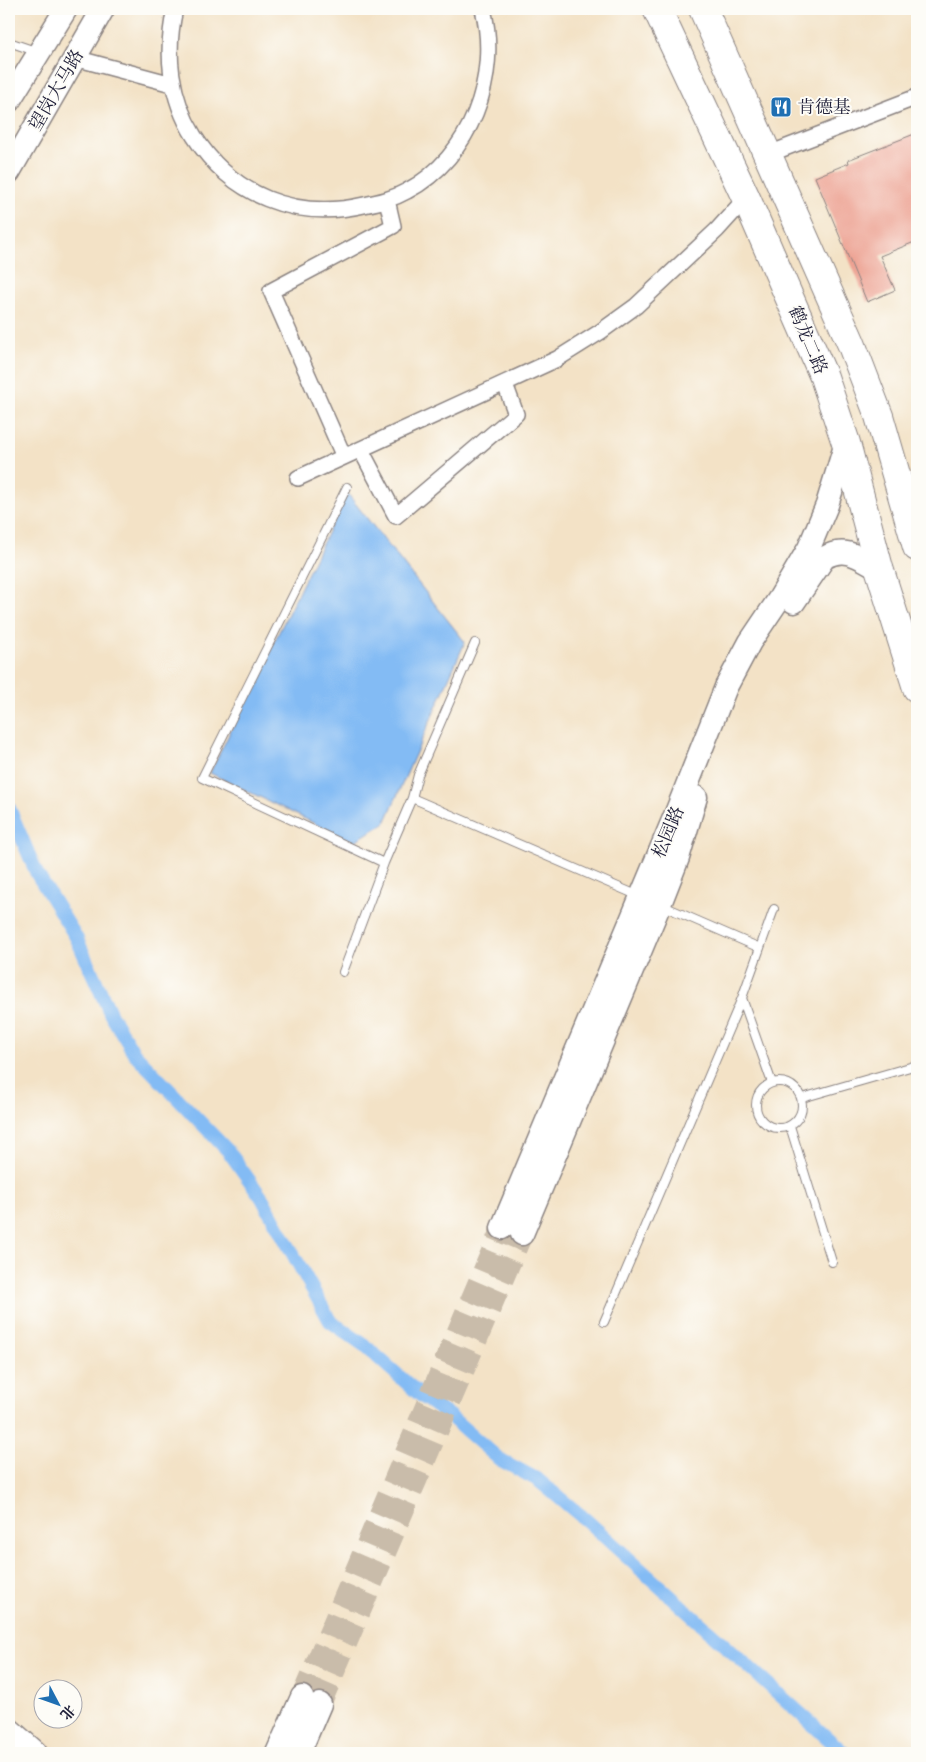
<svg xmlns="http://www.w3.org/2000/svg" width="926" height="1762" font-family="Cardo,'Noto Serif SC',serif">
<rect width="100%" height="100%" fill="#fdfcf7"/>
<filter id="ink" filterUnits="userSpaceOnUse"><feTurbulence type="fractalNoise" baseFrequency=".02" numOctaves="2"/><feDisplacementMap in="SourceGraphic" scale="10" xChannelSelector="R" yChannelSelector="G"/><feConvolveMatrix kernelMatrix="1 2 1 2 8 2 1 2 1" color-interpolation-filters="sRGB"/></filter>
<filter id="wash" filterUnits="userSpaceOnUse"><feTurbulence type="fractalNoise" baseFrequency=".0096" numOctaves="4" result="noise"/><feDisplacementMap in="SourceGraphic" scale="20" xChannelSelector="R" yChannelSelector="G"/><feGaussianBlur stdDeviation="1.12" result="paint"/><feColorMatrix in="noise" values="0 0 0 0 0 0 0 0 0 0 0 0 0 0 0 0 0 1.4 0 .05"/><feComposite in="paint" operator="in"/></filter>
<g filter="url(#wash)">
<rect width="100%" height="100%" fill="#f3e2c6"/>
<path fill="#83bbf4" stroke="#526e98" d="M 347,493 L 465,642 L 385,823 L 353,842 L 210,773 Z"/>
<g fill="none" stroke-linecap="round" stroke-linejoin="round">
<path stroke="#83bbf4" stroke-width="14" d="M 9,808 L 37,874 L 76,937 L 111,1015 L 134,1053 L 229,1152 L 262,1198 L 330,1321 L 364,1345 L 419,1394 L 453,1419 L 499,1459 L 538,1480 L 586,1520 L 844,1753"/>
</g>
<g id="blocks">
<path fill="#ec9d8d" d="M 917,133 L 917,241 L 880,256 L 895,290 L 867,302 L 815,177 L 849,163 L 848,160 Z"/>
</g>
</g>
<g filter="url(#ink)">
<use href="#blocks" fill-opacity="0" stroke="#8a8280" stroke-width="1"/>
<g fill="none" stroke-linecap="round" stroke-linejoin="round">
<path stroke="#c9bcaa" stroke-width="22" stroke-dasharray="22 11" stroke-linecap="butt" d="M 302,1697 L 502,1228
M 320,1704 L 522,1234"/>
<g stroke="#8a8280" stroke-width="10">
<path id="lane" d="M 9,16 L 9,18
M 9,42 L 38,52
M 347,487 L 202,778 L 384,863
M 412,798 L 639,896
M 661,905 L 760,948
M 343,972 L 384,863 L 412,798 L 418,775 L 475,643
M 742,998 L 772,1083
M756 1105a23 23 0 1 1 46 0a23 23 0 1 1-46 0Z
M 802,1098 L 917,1065
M 790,1126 L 832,1262
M 604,1322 L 742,998 L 774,909"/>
</g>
<g stroke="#8a8280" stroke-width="18">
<path id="street" d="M 175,9 C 165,52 170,98 194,136 C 232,196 296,221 364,205 C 379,202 393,199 407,191 C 471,157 500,77 483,9
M 75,58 L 172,84
M 769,154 L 917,97
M 361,450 L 396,516 L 516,414 L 505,384
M 344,457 L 271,291 L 393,226 L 387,200
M 298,478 L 557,359 L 600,332 L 636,306 L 717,230 L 746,198"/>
</g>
<g stroke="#8a8280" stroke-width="25">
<path id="secondary" d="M 9,101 L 66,9
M 9,172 L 103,9
M 794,602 L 824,558 C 845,545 860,558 879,568
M 502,1228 L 676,813 L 726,687 L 750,642 L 779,599 L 809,548 L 827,505 L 846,443
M 522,1234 L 660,904 L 678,858 L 696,797
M 277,1753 L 302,1697
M 299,1753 L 320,1704"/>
</g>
<g stroke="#8a8280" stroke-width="28">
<path id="primary" d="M 9,1731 L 34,1753"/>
</g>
<g stroke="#8a8280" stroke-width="30">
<path id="highway" d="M 657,9 L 746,198 L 824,377 L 846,443 L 879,568 L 917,688
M 703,9 L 851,343 L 879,416 L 917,547"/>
</g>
<use href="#lane" stroke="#fff" stroke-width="8"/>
<use href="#street" stroke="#fff" stroke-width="15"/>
<use href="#secondary" stroke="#fff" stroke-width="22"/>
<use href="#primary" stroke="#fff" stroke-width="25"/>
<use href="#highway" stroke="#fff" stroke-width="28"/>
</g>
</g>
<defs>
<g id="restaurant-square" transform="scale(1.125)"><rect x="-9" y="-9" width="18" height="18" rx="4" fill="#1f6fb2" stroke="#fdfcf7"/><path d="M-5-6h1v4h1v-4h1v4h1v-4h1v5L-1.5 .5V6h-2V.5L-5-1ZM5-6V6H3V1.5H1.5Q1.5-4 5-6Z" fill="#fff"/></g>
</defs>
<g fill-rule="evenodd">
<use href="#restaurant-square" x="781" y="107"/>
</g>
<g text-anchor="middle" stroke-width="4" stroke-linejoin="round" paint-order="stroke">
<g font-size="18" fill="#22223b" stroke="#fdfcf7">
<text transform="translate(56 90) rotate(-60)" y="6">望岗大马路</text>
<text transform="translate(808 340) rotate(67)" y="6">鹤龙二路</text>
<text transform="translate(668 832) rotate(-67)" y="6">松园路</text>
</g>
<g font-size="18" fill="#22223b" stroke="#fdfcf7" text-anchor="start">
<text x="797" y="113">肯德基</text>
</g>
</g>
<rect width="926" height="1762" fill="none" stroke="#fdfcf7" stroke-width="30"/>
<g transform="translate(58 1704) rotate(131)"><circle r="24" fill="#fdfcf7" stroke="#a5a5ac"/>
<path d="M0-4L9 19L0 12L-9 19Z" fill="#1f6fb2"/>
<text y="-8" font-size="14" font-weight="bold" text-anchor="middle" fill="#22223b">北</text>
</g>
</svg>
